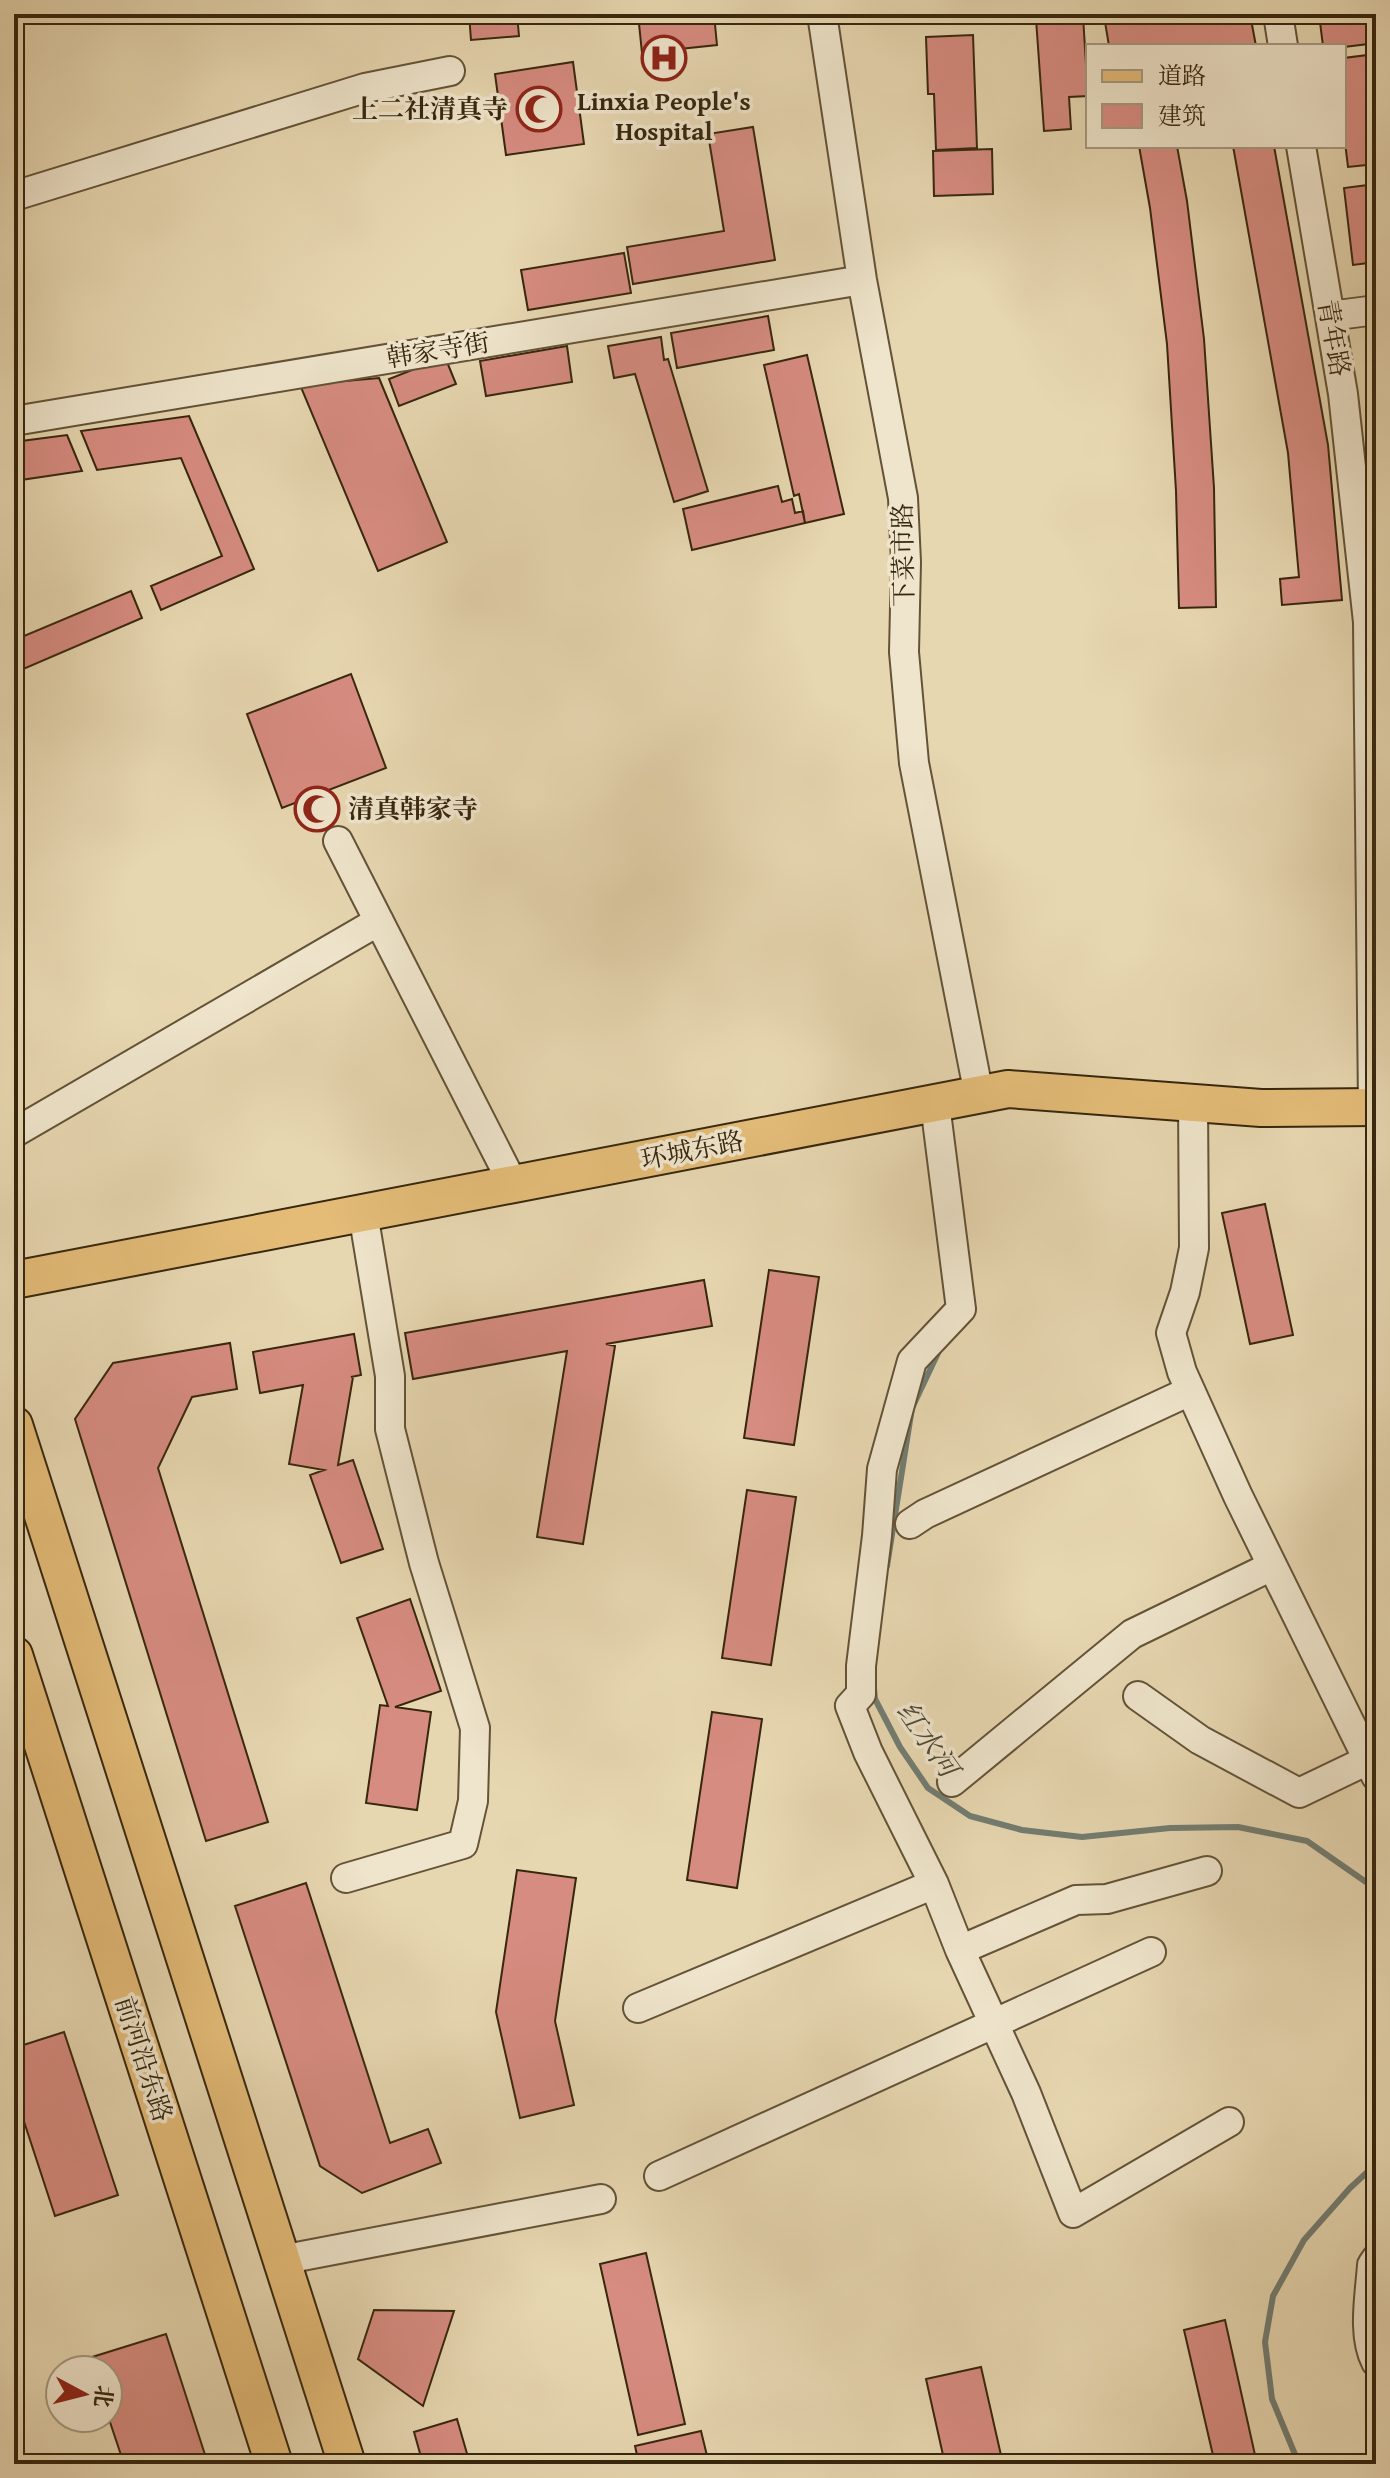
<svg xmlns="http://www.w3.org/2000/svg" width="1390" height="2478" font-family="'Gentium Book Plus','Noto Serif SC',serif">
<rect width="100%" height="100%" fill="#e7d7b1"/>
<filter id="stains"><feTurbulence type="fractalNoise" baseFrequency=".0025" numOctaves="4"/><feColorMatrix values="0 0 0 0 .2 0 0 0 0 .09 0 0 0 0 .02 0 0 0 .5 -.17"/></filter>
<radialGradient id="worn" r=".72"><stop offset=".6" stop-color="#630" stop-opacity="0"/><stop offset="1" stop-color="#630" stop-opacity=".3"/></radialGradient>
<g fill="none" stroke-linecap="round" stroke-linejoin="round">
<path stroke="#727d72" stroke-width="6" d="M 887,1566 L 912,1408 L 938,1353
M 874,1688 L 875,1699 L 900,1747 L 928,1788 L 970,1816 L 1022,1830 L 1082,1837 L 1170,1828 L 1238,1827 L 1307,1841 L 1376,1889
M 1299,2464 L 1272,2399 L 1265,2342 L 1273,2296 L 1304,2240 L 1350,2188 L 1376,2164"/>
</g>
<path fill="#d78c81" stroke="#37270e" stroke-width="2" d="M 46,14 L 84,14 L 84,20 L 47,24 Z
M 469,14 L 517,14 L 519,36 L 471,40 Z
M 638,14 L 714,14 L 717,45 L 642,53 Z
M 897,14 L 990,14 L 990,15 L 898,19 Z
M 1179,14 L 1250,14 L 1256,46 L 1109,46 L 1105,22 Z
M 1319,14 L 1376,14 L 1376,43 L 1344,47 L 1323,46 Z
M 1083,16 L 1088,96 L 1069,97 L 1071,129 L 1044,131 L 1036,19 Z
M 973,35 L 977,148 L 936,150 L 934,94 L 928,94 L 926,37 Z
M 1376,54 L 1376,164 L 1348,167 L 1344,134 L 1344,58 Z
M 573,62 L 584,144 L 506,155 L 495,74 Z
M 753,127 L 775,260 L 633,284 L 627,247 L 724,231 L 708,134 Z
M 1139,146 L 1177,146 L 1187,201 L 1204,339 L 1214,488 L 1216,607 L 1179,608 L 1176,491 L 1167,344 L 1150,208 Z
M 1233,146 L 1274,146 L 1328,445 L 1342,600 L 1282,605 L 1280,579 L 1299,577 L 1288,453 Z
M 992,149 L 993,194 L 934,196 L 933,151 Z
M 1376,184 L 1376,262 L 1353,265 L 1344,188 Z
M 624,253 L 631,293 L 528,310 L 521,270 Z
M 768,316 L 774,350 L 677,368 L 671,333 Z
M 661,337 L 664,360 L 668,359 L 708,491 L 674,502 L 635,374 L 614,378 L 608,346 Z
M 567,346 L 572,382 L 486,396 L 480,361 Z
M 807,355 L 844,514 L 805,523 L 799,494 L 794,496 L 764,365 Z
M 445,357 L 456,384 L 399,406 L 389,379 Z
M 379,378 L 447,542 L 378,571 L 300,385 Z
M 189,416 L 254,569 L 161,610 L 151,586 L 222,556 L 181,458 L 97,470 L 81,431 Z
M 67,435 L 82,471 L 14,481 L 14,442 Z
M 778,486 L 782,502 L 792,499 L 795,513 L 803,511 L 805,523 L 692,550 L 683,509 Z
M 131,591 L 142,618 L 14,673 L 14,634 L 17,639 Z
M 351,674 L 386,768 L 282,808 L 247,714 Z
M 1265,1204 L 1293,1335 L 1250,1344 L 1222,1213 Z
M 769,1270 L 819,1277 L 794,1445 L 744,1438 Z
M 704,1280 L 712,1326 L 606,1344 L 615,1346 L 583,1544 L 537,1537 L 567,1351 L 413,1379 L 405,1333 Z
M 354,1334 L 361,1375 L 351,1377 L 353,1377 L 338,1465 L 353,1460 L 383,1549 L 341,1563 L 310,1475 L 324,1470 L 289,1464 L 303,1385 L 260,1393 L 253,1352 Z
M 230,1343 L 237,1389 L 192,1397 L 158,1468 L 268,1822 L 206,1841 L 75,1419 L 113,1363 Z
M 747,1490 L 796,1497 L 771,1665 L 722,1658 Z
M 410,1599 L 441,1691 L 395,1707 L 431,1712 L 417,1810 L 366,1803 L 380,1705 L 388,1706 L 357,1618 Z
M 712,1712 L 762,1719 L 737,1888 L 687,1880 Z
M 517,1870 L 576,1878 L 555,2021 L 574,2105 L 520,2118 L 496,2012 Z
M 306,1883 L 390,2143 L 428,2129 L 441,2163 L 362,2193 L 320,2166 L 235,1906 Z
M 64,2032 L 118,2195 L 55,2216 L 14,2091 L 14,2048 Z
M 646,2253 L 685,2424 L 638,2435 L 600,2264 Z
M 374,2310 L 454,2311 L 423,2406 L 358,2359 Z
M 1225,2320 L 1257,2464 L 1215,2464 L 1184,2330 Z
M 166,2334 L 208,2464 L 124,2464 L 108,2416 L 108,2370 L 93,2370 L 89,2358 Z
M 981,2367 L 1003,2464 L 945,2464 L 926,2379 Z
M 457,2419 L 470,2464 L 423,2464 L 414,2432 Z
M 701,2431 L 709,2464 L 639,2464 L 635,2446 Z"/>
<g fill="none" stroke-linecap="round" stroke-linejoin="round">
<g stroke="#635337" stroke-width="32">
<path id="minor" d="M 822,14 L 862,280 L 903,498 L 906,562 L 904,652 L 914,763 L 979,1095
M 1278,14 L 1283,46
M 1301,146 L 1343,394 L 1368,622 L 1373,1107
M 14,196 L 365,88 L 450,71
M 1330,316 L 1376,310
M 14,421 L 862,280
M 338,841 L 513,1184
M 1193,1103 L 1194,1248 L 1185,1292 L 1171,1333 L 1182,1372 L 1238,1496 L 1376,1776
M 935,1104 L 961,1309 L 912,1361 L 882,1469 L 877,1536 L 861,1666 L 861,1694 L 850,1706 L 868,1752 L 934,1884 L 960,1950 L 1026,2093 L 1073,2213 L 1229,2122
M 14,1133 L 379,921
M 910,1524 L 925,1514 L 1190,1391
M 1138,1696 L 1200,1740 L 1299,1793 L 1368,1760
M 952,1782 L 1132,1634 L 1272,1566
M 346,1878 L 463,1844 L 473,1801 L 475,1728 L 424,1563 L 390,1429 L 390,1376 L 363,1213
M 960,1950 L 1076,1900 L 1107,1899 L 1207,1871
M 638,2008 L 934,1884
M 659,2176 L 1151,1952
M 1376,2259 L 1372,2265 C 1370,2295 1362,2335 1376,2362
M 281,2260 L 601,2199"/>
</g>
<g stroke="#37270e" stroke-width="40">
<path id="major" d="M 14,1280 L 1008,1089 L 1261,1108 L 1376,1107
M 14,1425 L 347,2464
M 14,1655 L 274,2464"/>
</g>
<use href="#minor" stroke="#efe5cc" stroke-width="28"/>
<use href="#major" stroke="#e4bc78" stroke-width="36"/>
</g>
<defs>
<g id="hospital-ring" transform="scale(2.3)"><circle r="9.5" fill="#efe5cc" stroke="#8f2418" stroke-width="1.5"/><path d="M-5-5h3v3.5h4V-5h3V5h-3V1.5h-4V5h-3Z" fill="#8f2418"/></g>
<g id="mosque-ring" transform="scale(2.3)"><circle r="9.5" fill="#efe5cc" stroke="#8f2418" stroke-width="1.5"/><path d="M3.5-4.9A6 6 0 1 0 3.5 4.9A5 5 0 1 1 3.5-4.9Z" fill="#8f2418"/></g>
</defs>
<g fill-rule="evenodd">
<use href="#hospital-ring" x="664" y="58"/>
<use href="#mosque-ring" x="539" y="109"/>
<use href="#mosque-ring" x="317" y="809"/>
</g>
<g text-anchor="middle" stroke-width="7" stroke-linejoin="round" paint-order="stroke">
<g font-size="26" font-weight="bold" fill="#37270e" stroke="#efe5cc">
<text x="664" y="110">Linxia People's<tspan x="664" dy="30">Hospital</tspan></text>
<text x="508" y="118" text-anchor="end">上二社清真寺</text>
<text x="348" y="818" text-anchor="start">清真韩家寺</text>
</g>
<g font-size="26" fill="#37270e" stroke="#efe5cc">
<text transform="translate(1334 338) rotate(80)" y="9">青年路</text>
<text transform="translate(438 350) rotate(-9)" y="9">韩家寺街</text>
<text transform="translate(903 555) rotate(-91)" y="9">下菜市路</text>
<text transform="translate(692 1150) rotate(-11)" y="9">环城东路</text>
<text transform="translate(144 2059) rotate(72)" y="9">前河沿东路</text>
</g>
<g font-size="28" font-style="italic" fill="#504b38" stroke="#efe5cc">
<text transform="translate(928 1739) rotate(55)" y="10">红水河</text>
</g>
</g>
<rect width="1390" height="2478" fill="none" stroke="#e7d7b1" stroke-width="48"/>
<rect x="16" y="16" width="1358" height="2446" fill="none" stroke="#37270e" stroke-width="4"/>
<rect x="24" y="24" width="1342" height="2430" fill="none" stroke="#37270e" stroke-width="2"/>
<rect x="1086" y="44" width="260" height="104" fill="#efe5cc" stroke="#a59980" stroke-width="2"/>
<rect x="1102" y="70" width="40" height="12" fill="#e4bc78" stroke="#a59980" stroke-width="2"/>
<text x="1158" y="84" font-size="24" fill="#37270e">道路</text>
<rect x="1102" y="104" width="40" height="24" fill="#d78c81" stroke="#a59980" stroke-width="2"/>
<text x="1158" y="124" font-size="24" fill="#37270e">建筑</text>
<g transform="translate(84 2394) rotate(97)"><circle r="38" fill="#efe5cc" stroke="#a59980" stroke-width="2"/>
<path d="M0-6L14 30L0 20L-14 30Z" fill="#8f2418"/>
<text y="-12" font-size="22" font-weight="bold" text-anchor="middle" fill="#37270e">北</text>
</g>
<rect width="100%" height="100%" filter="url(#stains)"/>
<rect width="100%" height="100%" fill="url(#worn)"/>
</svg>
